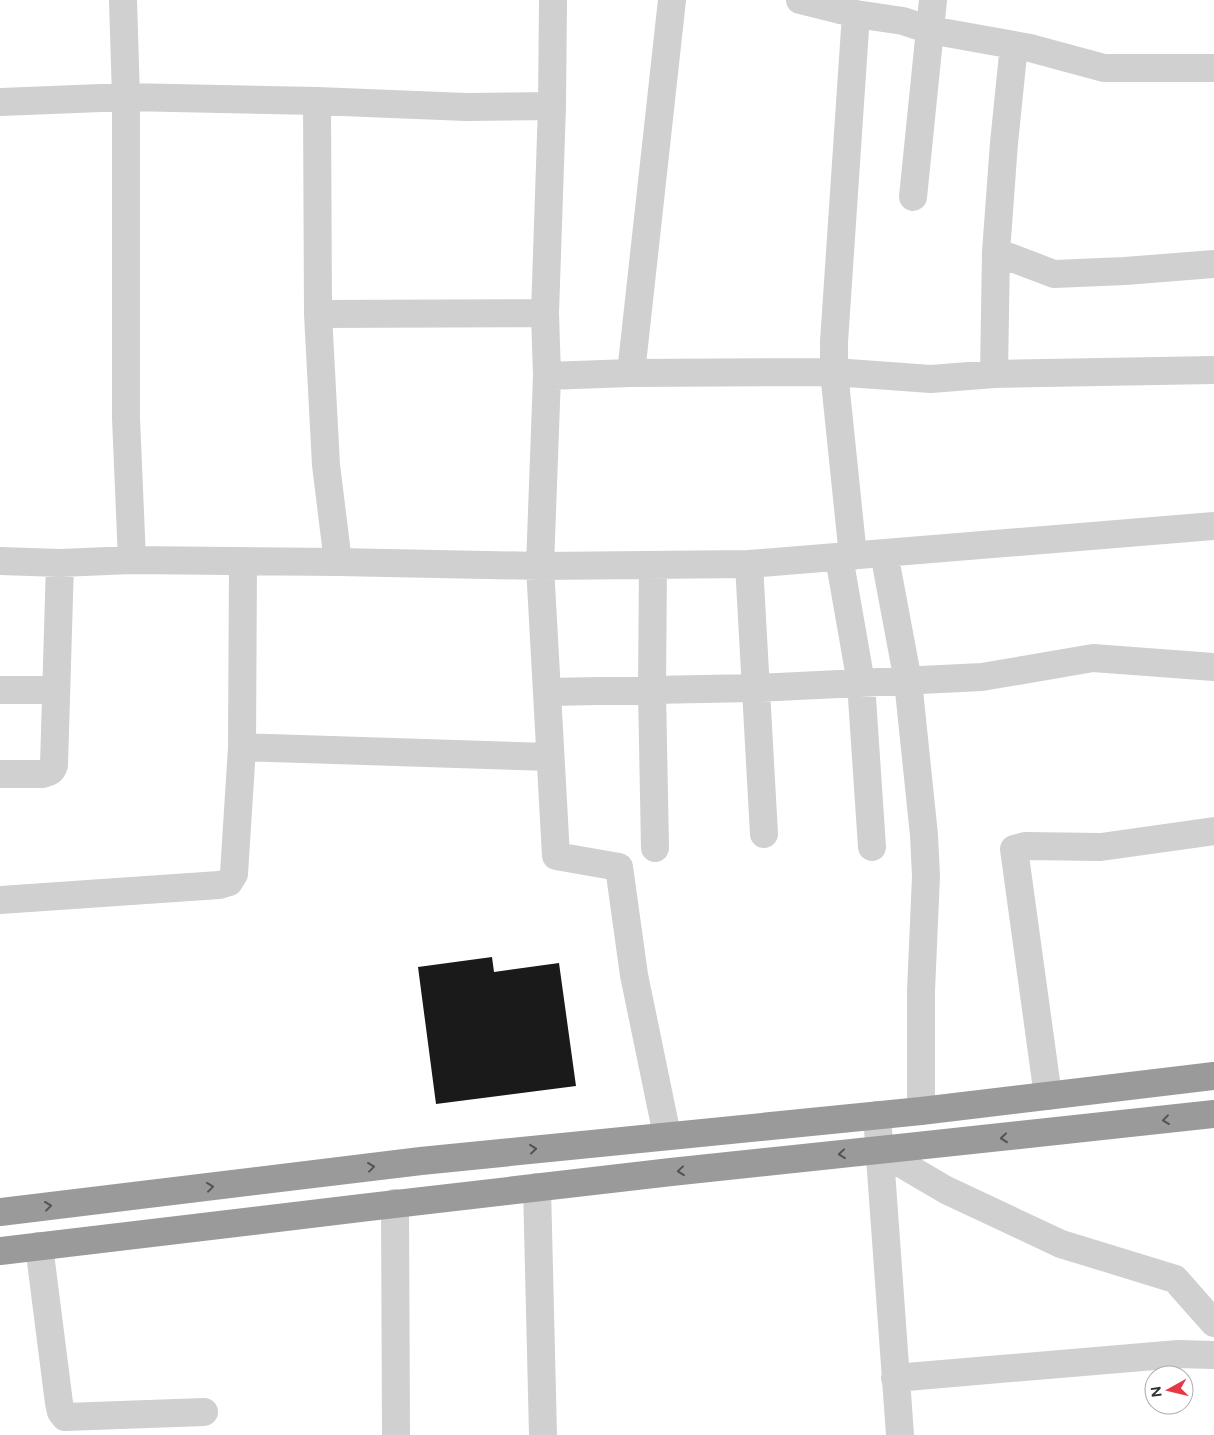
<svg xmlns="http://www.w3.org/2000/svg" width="1214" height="1435" font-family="Figtree,sans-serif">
<rect width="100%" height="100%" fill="#fff"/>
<path fill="#1a1a1a" d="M 492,957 L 494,972 L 559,963 L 576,1086 L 436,1104 L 418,967 Z"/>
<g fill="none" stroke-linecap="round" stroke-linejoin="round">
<path stroke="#d0d0d0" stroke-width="28" d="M 123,0 L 126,97 L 317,101
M 800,0 L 856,14 L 903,21 L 930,30 L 1030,48 L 1104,68 L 1214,68
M 1014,45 L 1004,143 L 996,252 L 1054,274 L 1125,271 L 1214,264
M 1,102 L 126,97 L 126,418 L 132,560
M 552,106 L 466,107 L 317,101 L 318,314 L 326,465 L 338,562 L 540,566 L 556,856 L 619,867 L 634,975 L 667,1135
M 913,197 L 933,0
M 318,314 L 545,313
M 1214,370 L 994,374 L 931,379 L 834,372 L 631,373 L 547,376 L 540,566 L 749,564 L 1214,526
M 631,373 L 672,0
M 994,374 L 996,252
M 547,376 L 545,313 L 552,106 L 553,0
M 884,553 L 908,681 L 924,835 L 926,876 L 921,991 L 921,1111
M 853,556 L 834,372 L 834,342 L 856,14
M 839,557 L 861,683 L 872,847
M 0,561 L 60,563 L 132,560 L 338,562
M 749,564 L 764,834
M 653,565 L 652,691 L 655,848
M 0,690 L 56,690
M 547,692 L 755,688 L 982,677 L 1093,658 L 1214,667
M 242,747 L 550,757
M 0,774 L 42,774 C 49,772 52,772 54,765 L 60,563
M 0,900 L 219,885 L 229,882 L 234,874 L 242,747 L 243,561
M 1048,1096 L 1014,849 L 1025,846 L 1101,847 L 1214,831
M 877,1115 L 900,1435
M 878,1150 L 946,1190 L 1061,1244 L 1175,1279 L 1214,1323
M 537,1187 L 543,1435
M 395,1203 L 396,1435
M 39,1246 L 59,1403 L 61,1412 L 65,1417 L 204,1412
M 895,1378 L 1178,1354 L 1214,1355"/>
<path stroke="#9a9a9a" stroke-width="28" d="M 0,1212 L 421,1161 L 921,1111 L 1214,1076
M 0,1251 C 224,1225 447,1197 671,1172 C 852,1152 1033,1135 1214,1114"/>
</g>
<defs><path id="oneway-chevron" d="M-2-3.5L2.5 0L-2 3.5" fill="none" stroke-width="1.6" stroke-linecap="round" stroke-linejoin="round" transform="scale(1.25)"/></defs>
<g stroke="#525252">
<use href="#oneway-chevron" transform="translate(1166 1120) rotate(173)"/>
<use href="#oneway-chevron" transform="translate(1004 1138) rotate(174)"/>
<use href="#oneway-chevron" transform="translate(533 1149) rotate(-6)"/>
<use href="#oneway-chevron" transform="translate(842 1154) rotate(174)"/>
<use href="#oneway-chevron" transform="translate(371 1167) rotate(-7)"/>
<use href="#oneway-chevron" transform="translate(681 1171) rotate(174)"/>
<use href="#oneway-chevron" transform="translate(210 1187) rotate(-7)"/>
<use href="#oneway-chevron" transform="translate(48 1206) rotate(-7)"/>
</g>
<g transform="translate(1169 1390) rotate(262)"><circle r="24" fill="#ffffff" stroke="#adadad"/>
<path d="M0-4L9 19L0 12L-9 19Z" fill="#e63946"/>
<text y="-8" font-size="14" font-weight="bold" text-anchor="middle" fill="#333333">N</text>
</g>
</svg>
